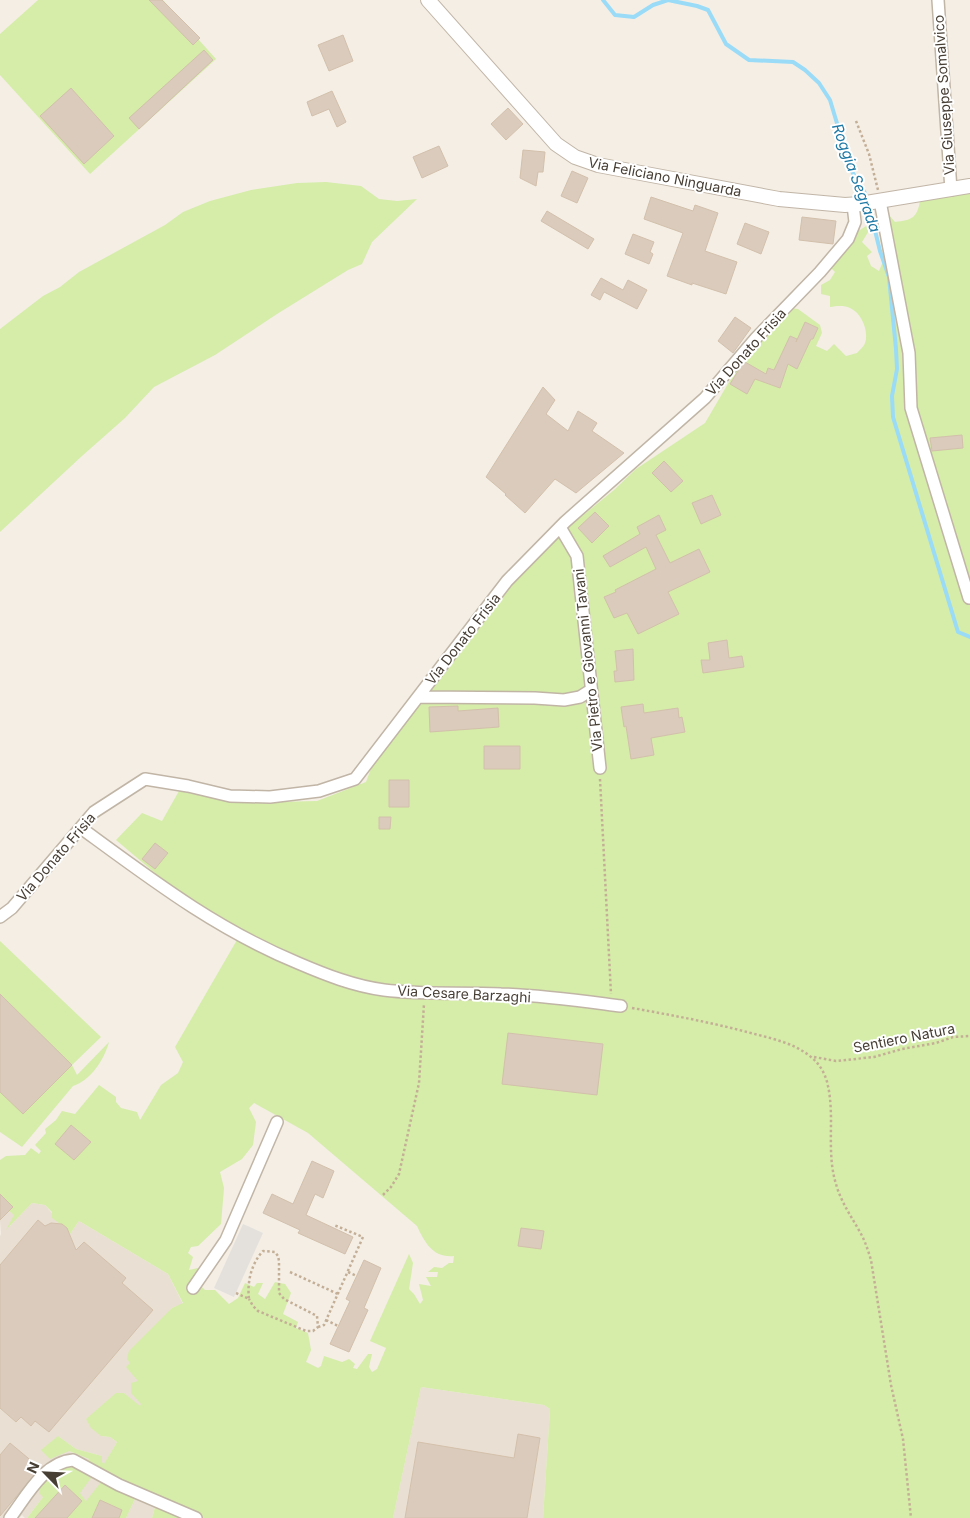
<svg xmlns="http://www.w3.org/2000/svg" width="970" height="1518" font-family="Inter,sans-serif">
<rect width="100%" height="100%" fill="#f4eee5"/>
<path fill="#e9dfd2" d="M 32,1203 L 45,1205 L 70,1234 L 79,1221 L 168,1274 L 183,1304 L 172,1308 L 130,1363 L 139,1381 L 142,1404 L 140,1407 L 124,1393 L 101,1436 L 110,1437 L 117,1442 L 104,1465 L 102,1462 L 102,1456 L 76,1449 L 58,1436 L 69,1451 L 89,1459 L 89,1461 L 134,1485 L 129,1496 L 86,1501 L 80,1494 L 43,1497 L 27,1518 L 25,1518 L 22,1515 L 19,1518 L 0,1518 L 0,1236 L 1,1234 L 0,1220 L 9,1211 L 15,1215 L 8,1228 Z
M 421,1387 L 544,1405 L 550,1409 L 543,1518 L 393,1518 Z
M 135,1499 L 155,1507 L 152,1518 L 126,1518 Z"/>
<path fill="#d5eda9" fill-rule="evenodd" d="M 38,0 L 163,0 L 216,59 L 90,174 L 0,75 L 0,34 Z
M 326,182 L 361,186 L 379,199 L 397,201 L 417,199 L 372,242 L 362,264 L 348,270 L 277,314 L 215,355 L 154,387 L 125,418 L 82,456 L 0,532 L 0,329 L 43,296 L 60,287 L 79,272 L 165,225 L 183,212 L 210,201 L 251,190 L 297,183 Z
M 970,192 L 970,1518 L 543,1518 L 550,1409 L 544,1405 L 421,1387 L 393,1518 L 152,1518 L 155,1507 L 135,1499 L 126,1518 L 27,1518 L 43,1497 L 39,1493 C 41,1478 56,1469 69,1464 L 91,1478 L 80,1493 L 86,1501 L 102,1481 L 129,1496 L 133,1485 L 88,1461 L 89,1459 L 69,1451 L 50,1459 L 41,1450 L 58,1436 L 76,1449 L 102,1456 L 102,1462 L 104,1464 L 117,1442 L 110,1437 L 101,1436 L 91,1428 L 86,1419 L 116,1393 L 124,1393 L 140,1406 L 141,1404 L 131,1393 L 131,1383 L 138,1381 L 126,1367 L 130,1363 L 127,1359 L 129,1351 L 172,1308 L 183,1303 L 168,1274 L 79,1221 L 70,1234 L 66,1228 L 52,1218 L 52,1212 L 45,1205 L 32,1203 L 6,1230 L 14,1215 L 9,1211 L 0,1220 L 0,1160 L 6,1156 L 25,1155 L 31,1148 L 39,1154 L 41,1151 L 35,1145 L 46,1133 L 45,1129 L 56,1120 L 62,1111 L 75,1114 L 99,1085 L 116,1097 L 116,1102 L 121,1108 L 137,1112 L 140,1120 L 161,1085 L 178,1073 L 183,1062 L 175,1047 L 241,933 L 181,895 L 116,840 L 142,813 L 162,821 L 179,791 L 237,803 L 317,801 L 366,782 L 372,766 L 538,552 L 614,490 L 636,469 L 705,423 L 743,358 L 790,308 L 798,309 L 820,325 L 822,333 L 816,346 L 827,351 L 834,344 L 846,356 L 857,353 C 860,350 864,346 865,343 C 869,332 862,313 850,308 C 844,305 836,306 830,307 L 830,296 L 821,294 L 821,285 L 830,280 L 835,272 L 831,268 L 856,238 L 858,227 L 860,230 L 866,226 L 870,229 L 862,242 L 872,252 L 867,256 L 871,266 L 879,271 L 884,259 L 877,222 L 889,215 L 895,222 C 912,220 917,218 920,201 ZM 254,1103 L 308,1133 L 417,1226 C 425,1243 433,1258 454,1256 L 453,1263 L 449,1263 L 442,1268 L 434,1267 L 428,1272 L 438,1272 L 437,1277 L 426,1277 L 431,1286 L 419,1284 L 423,1300 L 420,1304 L 414,1294 L 409,1289 L 413,1263 L 409,1254 L 370,1341 L 386,1348 L 377,1369 L 372,1372 L 369,1367 L 372,1354 L 368,1354 L 357,1369 L 353,1368 L 355,1364 L 349,1359 L 342,1362 L 324,1356 L 321,1366 L 318,1368 L 306,1362 L 311,1350 L 308,1333 L 296,1328 L 298,1322 L 283,1314 L 291,1293 L 285,1284 L 275,1282 L 265,1299 L 258,1294 L 263,1283 L 257,1283 L 254,1287 L 245,1283 L 238,1298 L 229,1304 L 215,1290 L 205,1290 L 196,1282 L 201,1278 L 198,1268 L 189,1270 L 193,1257 L 188,1253 L 191,1247 L 198,1246 L 221,1224 L 224,1188 L 220,1172 L 242,1159 L 253,1145 L 256,1122 L 249,1108 Z
M 0,941 L 101,1037 L 72,1065 L 77,1075 L 109,1042 C 104,1060 91,1080 73,1086 L 22,1147 L 0,1132 Z"/>
<path fill="#e4e1dd" d="M 243,1224 L 263,1233 L 234,1297 L 214,1288 Z"/>
<g fill="none" stroke-linecap="round" stroke-linejoin="round">
<path stroke="#9adbf8" stroke-width="4" d="M 603,0 L 615,15 L 634,17 L 653,5 L 668,0 L 697,6 L 708,10 L 726,44 L 749,60 L 793,62 L 805,70 L 819,83 L 830,100 L 851,170 L 864,191 L 867,199
M 869,206 L 880,251 L 889,277 L 896,349 L 897,369 L 892,396 L 893,417 L 958,632 L 970,637"/>
</g>
<path fill="#dacbbc" stroke="#d3c0ab" d="M 149,0 L 162,0 L 200,38 L 193,45 Z
M 343,35 L 353,61 L 329,71 L 318,45 Z
M 204,50 L 213,60 L 139,129 L 129,118 Z
M 71,88 L 114,136 L 84,164 L 40,116 Z
M 332,91 L 346,122 L 337,127 L 329,109 L 312,116 L 307,102 Z
M 508,108 L 523,124 L 506,140 L 491,124 Z
M 439,146 L 448,166 L 422,178 L 413,157 Z
M 523,150 L 545,152 L 543,172 L 538,172 L 536,186 L 520,178 Z
M 572,171 L 588,178 L 577,203 L 561,196 Z
M 651,197 L 693,211 L 695,205 L 718,213 L 705,251 L 737,262 L 726,294 L 692,283 L 692,285 L 667,276 L 683,233 L 644,219 Z
M 547,211 L 594,239 L 588,249 L 541,221 Z
M 802,217 L 836,221 L 833,244 L 799,240 Z
M 745,223 L 769,232 L 761,254 L 737,244 Z
M 633,234 L 654,242 L 650,252 L 653,254 L 649,264 L 625,254 Z
M 601,278 L 623,290 L 628,280 L 647,290 L 637,309 L 604,292 L 600,300 L 591,295 Z
M 735,317 L 751,328 L 733,353 L 718,341 Z
M 805,322 L 818,328 L 813,339 L 811,339 L 797,369 L 788,364 L 780,388 L 755,379 L 747,394 L 730,384 L 738,371 L 745,362 L 766,374 L 768,368 L 774,370 L 790,336 L 797,339 L 796,342 Z
M 543,387 L 555,400 L 546,414 L 568,431 L 578,411 L 597,423 L 592,431 L 624,453 L 576,493 L 555,479 L 525,513 L 505,495 L 506,494 L 486,477 Z
M 962,435 L 963,448 L 932,451 L 930,438 Z
M 664,461 L 683,481 L 671,492 L 652,473 Z
M 712,495 L 721,515 L 701,524 L 692,503 Z
M 595,512 L 609,526 L 592,543 L 578,528 Z
M 659,515 L 666,530 L 656,535 L 670,563 L 699,549 L 710,572 L 668,592 L 679,614 L 638,634 L 627,613 L 614,618 L 604,597 L 616,592 L 615,590 L 656,569 L 646,547 L 610,567 L 603,556 L 640,534 L 637,527 Z
M 727,640 L 729,658 L 742,656 L 744,667 L 703,673 L 701,660 L 710,660 L 708,643 Z
M 633,649 L 634,680 L 615,682 L 614,671 L 617,671 L 615,651 Z
M 643,704 L 644,713 L 678,708 L 679,718 L 682,717 L 685,732 L 651,738 L 654,755 L 631,759 L 626,726 L 624,727 L 621,707 Z
M 458,706 L 458,711 L 498,708 L 499,727 L 430,732 L 429,707 Z
M 484,746 L 520,746 L 520,769 L 484,769 Z
M 389,780 L 409,780 L 409,807 L 389,807 Z
M 379,817 L 391,817 L 390,829 L 379,829 Z
M 155,843 L 168,853 L 155,869 L 142,859 Z
M 0,994 L 72,1065 L 23,1114 L 0,1092 Z
M 508,1033 L 603,1044 L 597,1095 L 502,1084 Z
M 71,1125 L 91,1142 L 74,1160 L 55,1144 Z
M 312,1161 L 334,1171 L 323,1198 L 315,1194 L 306,1215 L 353,1237 L 345,1254 L 298,1233 L 300,1230 L 263,1213 L 272,1194 L 293,1204 Z
M 0,1194 L 13,1207 L 0,1220 Z
M 38,1220 L 45,1226 L 51,1223 L 62,1224 L 67,1228 L 76,1250 L 84,1242 L 126,1278 L 122,1283 L 153,1310 L 49,1432 L 35,1421 L 31,1426 L 21,1417 L 16,1422 L 0,1408 L 0,1265 Z
M 521,1228 L 544,1231 L 541,1249 L 518,1246 Z
M 364,1260 L 381,1268 L 364,1308 L 368,1310 L 349,1352 L 330,1344 L 350,1301 L 346,1299 Z
M 518,1434 L 540,1438 L 527,1518 L 405,1518 L 418,1442 L 514,1458 Z
M 10,1443 L 40,1468 L 0,1516 L 0,1455 Z
M 65,1485 L 82,1501 L 67,1518 L 35,1518 Z
M 100,1500 L 122,1510 L 119,1518 L 92,1518 Z"/>
<g fill="none" stroke-linecap="round" stroke-linejoin="round">
<g stroke="#c1b5a6" stroke-width="14">
<path id="minor" d="M 938,0 L 951,190
M 880,201 L 909,353 L 911,408 L 969,598
M 560,527 L 577,556 L 600,768
M 419,697 L 535,698 L 564,700 L 580,697 L 591,690
M 81,828 C 152,880 216,929 298,963 C 326,975 354,986 384,990 C 423,995 462,992 501,994 C 541,995 582,1001 621,1006
M 0,917 L 12,908 L 94,812 L 145,779 L 188,786 L 230,796 L 270,797 L 319,791 L 355,779 L 507,581 L 565,522 L 705,398 L 756,338 L 820,272 L 848,239 L 855,222 L 853,205
M 193,1288 L 226,1240 L 277,1122
M 10,1518 C 26,1497 44,1462 73,1460 L 119,1485 L 196,1518"/>
</g>
<g stroke="#c1b5a6" stroke-width="16">
<path id="tertiary" d="M 428,0 L 556,144 L 575,157 L 598,165 L 779,199 L 845,205 L 860,204 L 970,186"/>
</g>
<path stroke="#c4af96" stroke-width="2.5" stroke-dasharray="2.5 2.5" stroke-linecap="butt" d="M 856,121 L 869,154 L 878,190
M 600,779 L 611,994
M 632,1008 C 671,1015 709,1022 747,1032 C 769,1038 793,1042 811,1057 C 820,1064 826,1075 828,1086 C 835,1118 826,1152 836,1184 C 841,1202 851,1216 860,1232 C 865,1241 868,1250 871,1260 L 891,1385 L 903,1439 L 911,1518
M 814,1057 L 836,1061 L 874,1057 L 902,1049 L 936,1043 L 953,1037 L 970,1036
M 383,1195 L 391,1187 L 399,1174 L 419,1083 L 424,1004
M 290,1272 L 338,1294
M 348,1272 L 357,1276
M 236,1293 L 249,1299 C 247,1282 251,1264 263,1251 L 275,1252 L 278,1256 L 279,1261 L 279,1293 L 284,1299 L 317,1316 L 318,1327 L 313,1331 L 306,1331 L 258,1311 L 253,1306 L 249,1299
M 326,1320 L 338,1326
M 318,1327 L 324,1325 L 363,1237 L 334,1225"/>
<use href="#minor" stroke="#fff" stroke-width="11"/>
<use href="#tertiary" stroke="#fff" stroke-width="14"/>
</g>
<g text-anchor="middle" stroke-width="4" stroke-linejoin="round" paint-order="stroke">
<g font-size="14" fill="#473e34" stroke="#fff">
<text transform="translate(944 95) rotate(-94)" y="5">Via Giuseppe Somalvico</text>
<text transform="translate(665 177) rotate(11)" y="5">Via Feliciano Ninguarda</text>
<text transform="translate(746 352) rotate(-48)" y="5">Via Donato Frisia</text>
<text transform="translate(463 639) rotate(-52)" y="5">Via Donato Frisia</text>
<text transform="translate(588 660) rotate(-96)" y="5">Via Pietro e Giovanni Tavani</text>
<text transform="translate(56 857) rotate(-49)" y="5">Via Donato Frisia</text>
<text transform="translate(464 994) rotate(3)" y="5">Via Cesare Barzaghi</text>
<text transform="translate(904 1038) rotate(-11)" y="5">Sentiero Natura</text>
</g>
<g font-size="15" font-style="italic" fill="#1f79a5" stroke="#fff">
<text transform="translate(856 178) rotate(70)" y="5">Roggia Segrada</text>
</g>
</g>
<g transform="translate(45 1473) rotate(294)" stroke="#ffffff" stroke-width="4" paint-order="stroke">
<path d="M0-4L9 19L0 12L-9 19Z" fill="#473e34"/>
<text y="-8" font-size="14" font-weight="bold" text-anchor="middle" fill="#473e34">N</text>
</g>
</svg>
